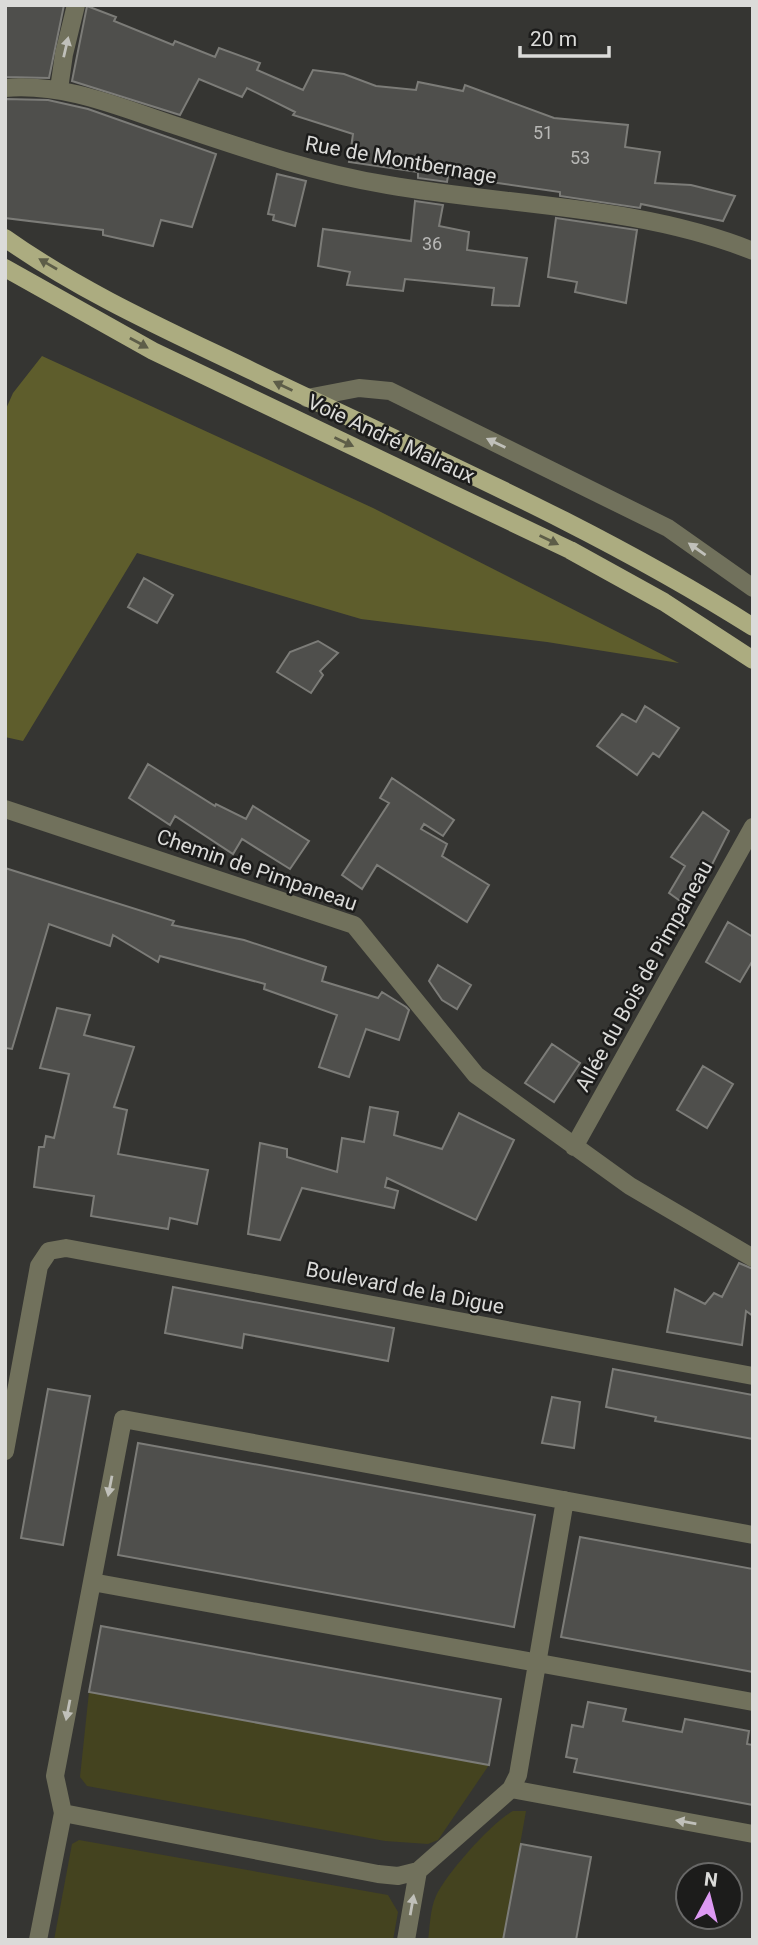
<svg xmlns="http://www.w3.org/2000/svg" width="758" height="1945" font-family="Roboto,sans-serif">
<rect width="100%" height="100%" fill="#353532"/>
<path fill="#44431f" d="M 89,1692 L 489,1765 L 438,1840 L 428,1844 L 385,1841 L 87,1786 L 80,1777 Z
M 513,1811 L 526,1811 L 503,1940 L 428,1940 C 430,1926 430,1909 436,1896 C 446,1874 492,1822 513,1811 Z
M 79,1840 L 388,1895 L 398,1912 L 393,1940 L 54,1940 L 72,1844 Z"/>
<path fill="#5e5d2c" d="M 42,356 L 373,508 L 679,663 L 547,642 L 361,619 L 137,553 L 23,741 L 5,737 L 5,411 L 13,393 Z"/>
<path fill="#4f4f4c" stroke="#7c7c78" stroke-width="2" d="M 5,5 L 64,5 L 49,78 L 5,77 Z
M 87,6 L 116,17 L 114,21 L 173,45 L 175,41 L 215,57 L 219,48 L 260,63 L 257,70 L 303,90 L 313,70 L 344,74 L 376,86 L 416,90 L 418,82 L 463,91 L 465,85 L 554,118 L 628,125 L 625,147 L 660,152 L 655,183 L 691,185 L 735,196 L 723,221 L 641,204 L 640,208 L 560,196 L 560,192 L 448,176 L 447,182 L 418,178 L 418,172 L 349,162 L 353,134 L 293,115 L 295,112 L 247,88 L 242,97 L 199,79 L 180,115 L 72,81 Z
M 5,99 L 48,100 L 88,109 L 216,154 L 192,227 L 161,220 L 153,246 L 103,235 L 103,230 L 5,218 Z
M 277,174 L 306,181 L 295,226 L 273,220 L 274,215 L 268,214 Z
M 415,201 L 443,205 L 439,226 L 469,232 L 467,250 L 527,258 L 519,306 L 492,305 L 494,288 L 405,279 L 403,291 L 347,285 L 350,272 L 318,266 L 323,229 L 411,241 Z
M 556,218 L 637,230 L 626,303 L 575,292 L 577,282 L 548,277 Z
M 144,578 L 173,595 L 157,623 L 128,607 Z
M 318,641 L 338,653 L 320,671 L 323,675 L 311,693 L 277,672 L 290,652 Z
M 645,706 L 679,728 L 659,757 L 653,753 L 637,775 L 597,746 L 622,714 L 636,722 Z
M 148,764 L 215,806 L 216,804 L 246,819 L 253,806 L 309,841 L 290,869 L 242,839 L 233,854 L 175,816 L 170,825 L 129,798 Z
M 392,778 L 454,820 L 443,836 L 424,824 L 421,829 L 447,844 L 442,856 L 489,885 L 467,922 L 377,865 L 362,889 L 342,875 L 389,803 L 380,798 Z
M 703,812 L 729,831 L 690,908 L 669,893 L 685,866 L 671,857 Z
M 5,868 L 174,921 L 172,925 L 244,940 L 326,967 L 322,981 L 378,998 L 382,992 L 406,1007 L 409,1010 L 399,1040 L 366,1029 L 349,1077 L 319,1067 L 337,1015 L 264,989 L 265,984 L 160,956 L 158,962 L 113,935 L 110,946 L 49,924 L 12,1049 L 5,1048 Z
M 728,922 L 753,937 L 753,960 L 740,982 L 706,962 Z
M 438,965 L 471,985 L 457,1009 L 442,1000 L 429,981 Z
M 57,1008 L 90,1015 L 84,1035 L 134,1047 L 114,1107 L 127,1110 L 118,1154 L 208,1170 L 197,1224 L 170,1218 L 168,1229 L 91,1216 L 94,1196 L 34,1187 L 39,1147 L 44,1147 L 46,1136 L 54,1138 L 69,1074 L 40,1068 Z
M 552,1044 L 580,1063 L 554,1102 L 525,1083 Z
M 703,1066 L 733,1084 L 707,1128 L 677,1110 Z
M 370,1107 L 398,1112 L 394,1135 L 442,1149 L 459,1113 L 514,1140 L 476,1220 L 387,1178 L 385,1187 L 398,1191 L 394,1208 L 302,1188 L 280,1240 L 248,1234 L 260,1143 L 287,1149 L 287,1157 L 337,1172 L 342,1138 L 364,1142 Z
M 739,1263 L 753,1269 L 753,1316 L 746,1311 L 742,1345 L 667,1332 L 675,1289 L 705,1304 L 714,1293 L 722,1297 Z
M 173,1287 L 394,1328 L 388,1361 L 244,1334 L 242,1348 L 165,1333 Z
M 613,1369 L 753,1395 L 753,1439 L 655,1421 L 656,1417 L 606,1407 Z
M 48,1389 L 90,1396 L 63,1545 L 21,1538 Z
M 552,1397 L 580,1402 L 574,1448 L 542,1443 Z
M 138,1443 L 535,1515 L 514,1627 L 118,1555 Z
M 580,1537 L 753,1569 L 753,1672 L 561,1637 Z
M 101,1626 L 501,1699 L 489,1765 L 89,1692 Z
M 588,1702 L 626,1709 L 623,1721 L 682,1732 L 685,1719 L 749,1731 L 747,1744 L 753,1745 L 753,1805 L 574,1772 L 577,1759 L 566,1757 L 572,1725 L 583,1727 Z
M 521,1844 L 591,1857 L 576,1940 L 503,1940 Z"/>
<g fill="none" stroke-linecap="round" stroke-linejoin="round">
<path stroke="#71715c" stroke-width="18" d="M 5,88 C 65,83 119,107 174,125 C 245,149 315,173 388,185 C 509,206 638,205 753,251
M 59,89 L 64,54 L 76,5
M 307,398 L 359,388 L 390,391 L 668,528 L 753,588
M 5,809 L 354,925 L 476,1075 L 630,1186 L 753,1258
M 574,1147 L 753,827
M 5,1451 L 39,1266 L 49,1251 L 66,1248 L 753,1376
M 92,1582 L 753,1702
M 511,1789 L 753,1834
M 63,1813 L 378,1874 L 398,1876 L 418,1871 L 511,1789 L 518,1775 L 565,1500
M 38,1940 L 63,1813 L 55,1776 L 123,1419 L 753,1535
M 406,1940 L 418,1871"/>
<path stroke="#acac80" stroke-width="18" d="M 5,238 C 81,292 169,331 252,371 C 422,453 594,526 753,627
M 5,268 L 153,351 L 570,550 L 664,602 L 753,660"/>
</g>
<defs><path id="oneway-solid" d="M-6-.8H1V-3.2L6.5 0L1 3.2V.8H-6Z" transform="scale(1.75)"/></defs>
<g fill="#c0c0ba">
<use href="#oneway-solid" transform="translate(66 47) rotate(-77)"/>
<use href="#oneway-solid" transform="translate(496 443) rotate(-154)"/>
<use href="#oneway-solid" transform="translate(697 549) rotate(-145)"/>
<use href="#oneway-solid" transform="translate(110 1486) rotate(101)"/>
<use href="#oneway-solid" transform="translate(68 1710) rotate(101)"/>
<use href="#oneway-solid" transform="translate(686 1822) rotate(-170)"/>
<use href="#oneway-solid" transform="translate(412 1905) rotate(-80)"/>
</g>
<g fill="#5d5d48">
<use href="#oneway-solid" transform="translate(48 264) rotate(-150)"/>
<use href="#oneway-solid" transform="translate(139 343) rotate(29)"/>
<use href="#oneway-solid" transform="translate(283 386) rotate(-154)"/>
<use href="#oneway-solid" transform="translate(344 442) rotate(25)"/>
<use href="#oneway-solid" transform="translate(549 540) rotate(26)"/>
</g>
<g text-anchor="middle" stroke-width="5" stroke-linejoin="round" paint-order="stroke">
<g font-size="18" fill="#b8b8b6">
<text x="543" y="139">51</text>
<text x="580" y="164">53</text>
<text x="432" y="250">36</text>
</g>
<g font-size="21" fill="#dbdbd9" stroke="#1c1c1b">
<text transform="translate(401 160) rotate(10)" y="7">Rue de Montbernage</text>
<text transform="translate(391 439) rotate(25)" y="7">Voie André Malraux</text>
<text transform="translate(257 870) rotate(19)" y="7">Chemin de Pimpaneau</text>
<text transform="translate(644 976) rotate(-61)" y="7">Allée du Bois de Pimpaneau</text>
<text transform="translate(405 1288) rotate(11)" y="7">Boulevard de la Digue</text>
</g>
</g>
<rect width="758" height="1945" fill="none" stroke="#dbdbd9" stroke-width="14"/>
<g transform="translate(709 1896) rotate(7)"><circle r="33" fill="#1c1c1b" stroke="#686867" stroke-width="2"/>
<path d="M0-5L12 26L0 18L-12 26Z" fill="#dd99f3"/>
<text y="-10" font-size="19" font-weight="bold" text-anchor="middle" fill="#dbdbd9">N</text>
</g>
<path d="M520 46v10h89v-10" fill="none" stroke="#dbdbd9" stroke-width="3.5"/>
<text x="530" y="46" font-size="21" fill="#dbdbd9" stroke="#1c1c1b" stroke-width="5" paint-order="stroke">20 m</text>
</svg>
